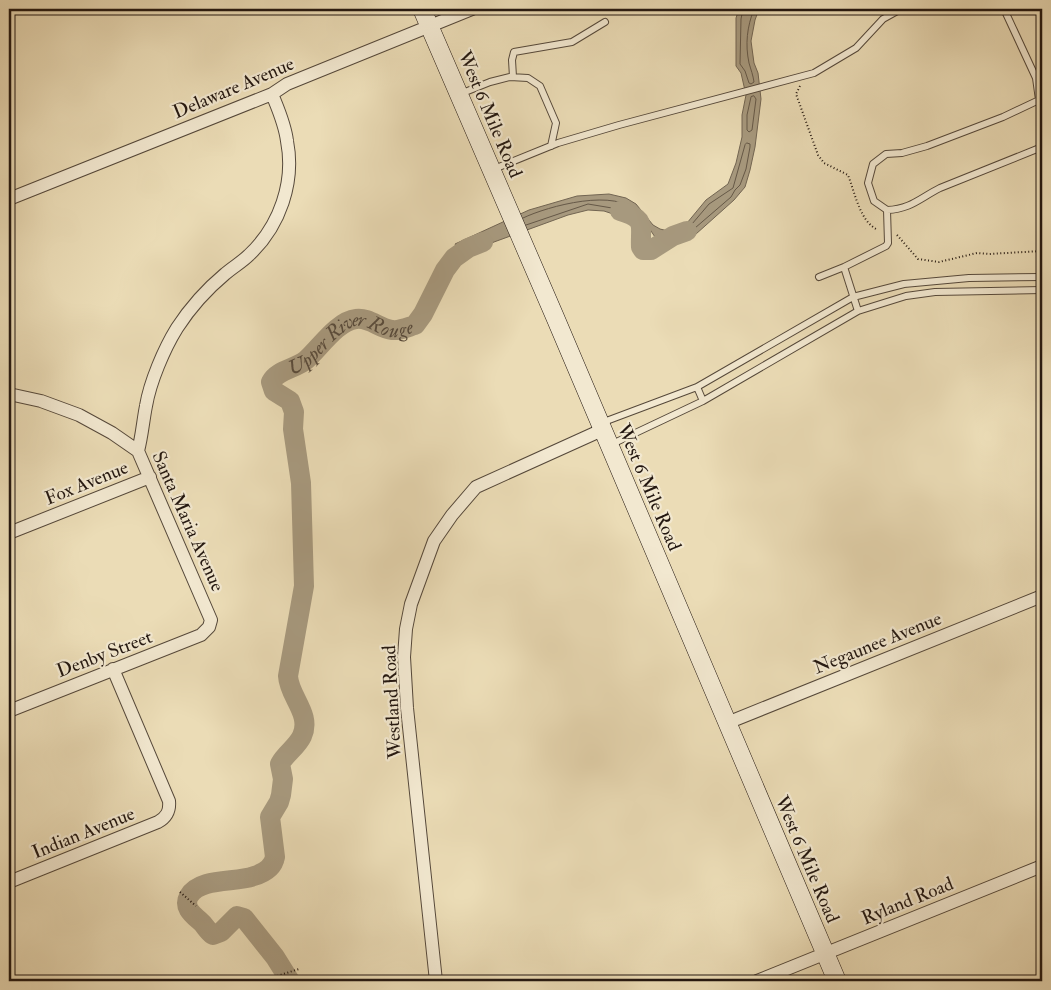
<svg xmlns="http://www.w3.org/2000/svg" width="1051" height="990" font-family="'IM FELL Double Pica',serif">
<rect width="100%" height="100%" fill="#ebdcb6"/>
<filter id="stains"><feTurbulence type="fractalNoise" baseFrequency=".004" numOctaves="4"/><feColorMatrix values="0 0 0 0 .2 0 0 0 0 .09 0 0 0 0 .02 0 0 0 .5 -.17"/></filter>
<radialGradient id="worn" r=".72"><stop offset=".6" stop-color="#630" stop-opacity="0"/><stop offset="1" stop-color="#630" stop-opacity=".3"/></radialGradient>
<path fill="#a7997e" stroke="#726552" d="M 739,9 L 759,9 L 755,20 L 751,41 L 754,63 L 758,73 L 761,99 L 755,147 L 750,170 L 745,187 L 734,200 L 696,234 L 675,241 L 668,246 L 657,240 L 649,228 L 631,220 L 604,211 L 588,210 L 568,215 L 494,242 L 462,257 L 455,244 L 529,210 L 577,196 L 609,194 L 626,198 L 636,204 L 653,225 L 660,229 L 668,231 L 677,229 L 687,223 L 706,200 L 728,184 L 736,163 L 742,137 L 742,115 L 746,95 L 741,73 L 736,66 L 736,18 Z"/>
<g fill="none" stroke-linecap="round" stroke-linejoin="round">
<path stroke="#655847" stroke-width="1" d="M 743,9 L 741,19 L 740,64 L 745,71 L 749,83 L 751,84 L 754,82 C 753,75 751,70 749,63 C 745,44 747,27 754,9
M 754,96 L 756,99 L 752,130 L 749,132 L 747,130 L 747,115 L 751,97 Z
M 747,143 L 750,144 L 750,147 L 746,169 L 740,185 L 735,190 L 731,197 L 695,228 L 692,228 L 692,224 L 709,204 L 733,188 L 745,145 Z
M 523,218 C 548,206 618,187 637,213 L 634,215 L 618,209 L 588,204 L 526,225"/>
<g stroke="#a7997e" stroke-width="20">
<path d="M 620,211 C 647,219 640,225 641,247 L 643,250 L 651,250 L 673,236 L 687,231"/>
<path id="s1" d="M 290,981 L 275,957 L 244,918 L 237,916 L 221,932 L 213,935 C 207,931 205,925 200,921 C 192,914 183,907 189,896 C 200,877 236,883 254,876 C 264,873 273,868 275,857 L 270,817 L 279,802 L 281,795 L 283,779 L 280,764 C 285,754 297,747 302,736 C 312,714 289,697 288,676 L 304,586 L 301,483 L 293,429 L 294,412 L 290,401 L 274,391 L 271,382 C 277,370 295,369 306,360 C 319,349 337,321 356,319 C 369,317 380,329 392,330 C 400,331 408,327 415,325 L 423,314 L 445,270 L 454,258 L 468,248 L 483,242"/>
</g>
<g stroke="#55483a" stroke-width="8">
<path id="service" d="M 1004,9 L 1036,78 L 1039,100 L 1042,110
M 513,77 L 512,60 L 514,52 L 572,42 L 605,22
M 460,94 L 490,82 L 510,77 L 528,78 L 540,86 L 556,123 L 551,146
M 1039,100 L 1003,117 L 927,146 L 902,153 L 886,154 L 873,164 L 868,183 L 874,201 L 887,210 C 911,209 920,198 940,188 L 1042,147
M 494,169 L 558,143 L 619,125 L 814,73 L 856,48 L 883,19 L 901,9
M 844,267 L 858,311
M 819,277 L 844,267 L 886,246 L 888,243 L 887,210
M 697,387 L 703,401
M 601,423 L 697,387 L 853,297 L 904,284 L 969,278 L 1042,277
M 610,445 L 703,401 L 858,311 L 906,296 L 935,292 L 1042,290"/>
</g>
<g stroke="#55483a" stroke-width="14">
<path id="minor" d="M 9,199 L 272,94 L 287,84 L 472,9
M 9,394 L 41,401 L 79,415 L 112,433 L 138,451 L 211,620 L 209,627 L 201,635 L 9,711
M 138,451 C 142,436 143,421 146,406 C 150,382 164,349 177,328 C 190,308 207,289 225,274 C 233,267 242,262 249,255 C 280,226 295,182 287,141 C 285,124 278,109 272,94
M 9,533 L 150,477
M 727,723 L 1042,596
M 9,882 L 158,822 C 167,817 170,811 169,801 L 113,669
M 436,981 L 407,708 L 404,657 L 406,629 L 411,604 L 434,541 L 452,515 L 476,487 L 602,430
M 757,981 L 1042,866"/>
</g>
<g stroke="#231710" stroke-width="19">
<path id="secondary" d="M 422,9 L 555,317 L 837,981"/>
</g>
<path stroke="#231710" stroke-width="2" stroke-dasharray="1 2.5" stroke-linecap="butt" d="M 800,86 L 796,94 L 818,155 L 824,163 L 848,175 C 855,193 860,222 878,230
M 897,235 L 918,259 L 939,262 L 977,253 L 989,254 L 1042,251
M 180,892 L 196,906
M 274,977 L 299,969"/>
<use href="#service" stroke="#f2e8d0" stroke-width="6"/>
<use href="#minor" stroke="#f2e8d0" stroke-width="12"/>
<use href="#secondary" stroke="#f2e8d0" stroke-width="18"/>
</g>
<g text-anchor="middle" stroke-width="4.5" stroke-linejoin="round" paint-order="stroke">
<g font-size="19" fill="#231710" stroke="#f2e8d0">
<text transform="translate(233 87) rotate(-23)" y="7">Delaware Avenue</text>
<text transform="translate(491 114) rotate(67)" y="7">West 6 Mile Road</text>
<text transform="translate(86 482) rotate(-22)" y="7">Fox Avenue</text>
<text transform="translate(650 487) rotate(67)" y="7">West 6 Mile Road</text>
<text transform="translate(189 521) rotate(66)" y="7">Santa Maria Avenue</text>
<text transform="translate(877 642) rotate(-22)" y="7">Negaunee Avenue</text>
<text transform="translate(104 653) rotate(-21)" y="7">Denby Street</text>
<text transform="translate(391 702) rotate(-93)" y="7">Westland Road</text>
<text transform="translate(83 832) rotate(-22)" y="7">Indian Avenue</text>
<text transform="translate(808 859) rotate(67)" y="7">West 6 Mile Road</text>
<text transform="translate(907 900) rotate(-22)" y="7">Ryland Road</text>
</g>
<g font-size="20" font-style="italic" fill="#584b3c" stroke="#f2e8d0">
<text dy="7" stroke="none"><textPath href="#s1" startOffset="862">Upper River Rouge</textPath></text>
</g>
</g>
<rect width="1051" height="990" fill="none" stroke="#ebdcb6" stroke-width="30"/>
<rect x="10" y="10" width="1031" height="970" fill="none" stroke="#231710" stroke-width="2.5"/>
<rect x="15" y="15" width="1021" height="960" fill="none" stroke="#231710"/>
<rect width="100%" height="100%" filter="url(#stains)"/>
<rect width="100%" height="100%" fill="url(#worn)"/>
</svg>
